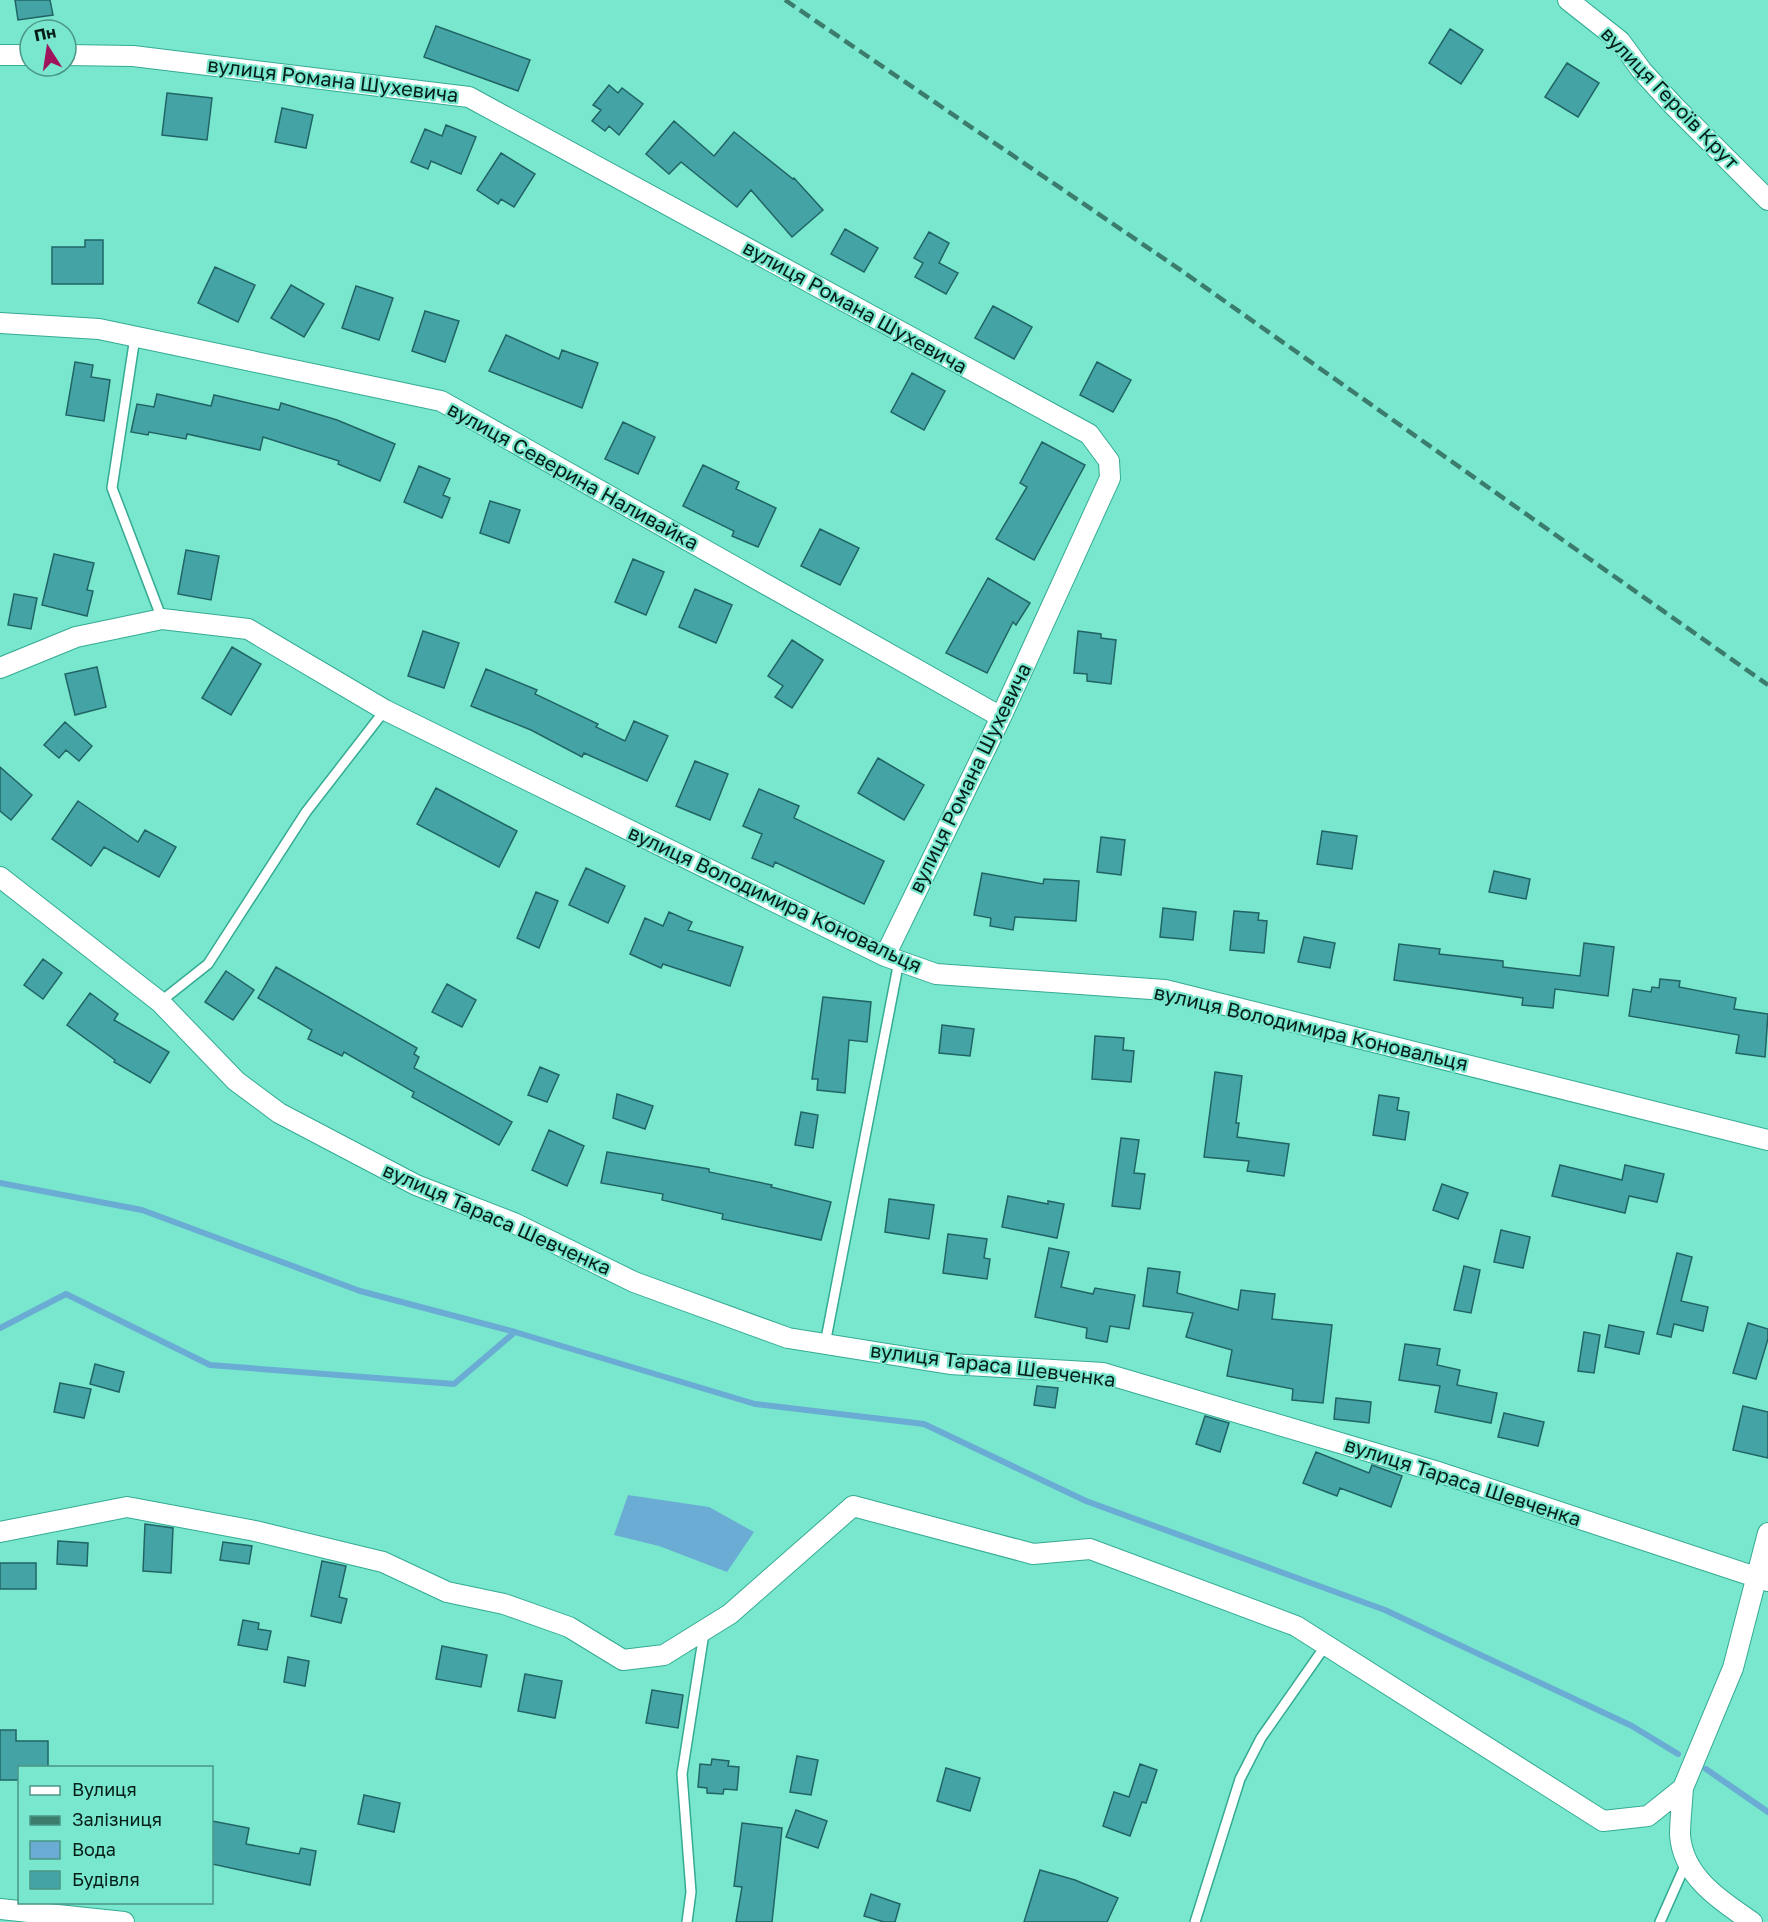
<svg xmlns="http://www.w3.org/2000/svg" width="1768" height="1922" font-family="'Golos Text',sans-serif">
<rect width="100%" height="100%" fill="#78e7cd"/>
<path fill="#6aacd3" d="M 628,1495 L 709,1507 L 754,1532 L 727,1572 L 659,1546 L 614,1535 Z"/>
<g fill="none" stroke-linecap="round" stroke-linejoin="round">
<path stroke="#6aacd3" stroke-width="6" d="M 0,1183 L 142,1210 L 360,1291 L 515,1332
M 0,1328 L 66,1294 L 210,1365 L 454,1384 L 515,1332 L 755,1404 L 924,1424 L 1086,1501 L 1385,1610 L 1632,1726 L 1678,1754
M 1706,1769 L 1768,1812"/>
</g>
<path fill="#44a4a5" stroke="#216465" stroke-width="1.5" d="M 15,0 L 50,0 L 53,15 L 18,20 Z
M 436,26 L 530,60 L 518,91 L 424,57 Z
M 1450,29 L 1483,50 L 1461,84 L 1429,63 Z
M 1567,63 L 1599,83 L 1578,117 L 1545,97 Z
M 609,85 L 618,93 L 622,88 L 643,104 L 619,135 L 609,126 L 605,131 L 592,121 L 601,110 L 593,105 Z
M 167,93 L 212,98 L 207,140 L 162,135 Z
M 282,108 L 313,115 L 306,148 L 275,142 Z
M 674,121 L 714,156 L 734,132 L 793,179 L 794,178 L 823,210 L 792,237 L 751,190 L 737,207 L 681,162 L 669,174 L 646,154 Z
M 446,125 L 476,137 L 461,174 L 431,161 L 428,169 L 411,162 L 425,129 L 442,136 Z
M 501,153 L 535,174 L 514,207 L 501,199 L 498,204 L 477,190 Z
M 845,229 L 878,248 L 864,272 L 831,254 Z
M 929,232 L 949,243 L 939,263 L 958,273 L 946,294 L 915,277 L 923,263 L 914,258 Z
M 85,240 L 103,240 L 103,284 L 52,284 L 52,247 L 85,247 Z
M 215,267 L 255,285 L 238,322 L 198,303 Z
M 291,285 L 324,304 L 304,337 L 271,318 Z
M 356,286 L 393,298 L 379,340 L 342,328 Z
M 993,306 L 1032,327 L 1014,359 L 975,338 Z
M 425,311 L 459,321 L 445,362 L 412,351 Z
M 506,335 L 559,359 L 562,350 L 598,363 L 582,408 L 489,371 Z
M 75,362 L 93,365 L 91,377 L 110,380 L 104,421 L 66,415 Z
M 1097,362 L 1131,380 L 1113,412 L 1080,395 Z
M 912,373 L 945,391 L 924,430 L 891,412 Z
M 157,394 L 211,406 L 214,395 L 279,410 L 281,403 L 337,420 L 395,444 L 380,481 L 338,464 L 339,461 L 263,437 L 260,450 L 187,434 L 186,439 L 149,432 L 148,435 L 131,432 L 137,404 L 154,407 Z
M 623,422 L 655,437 L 638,474 L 605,459 Z
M 1042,442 L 1085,465 L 1034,560 L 996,539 L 1027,487 L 1020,483 Z
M 703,465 L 739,482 L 736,489 L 776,508 L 758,547 L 732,536 L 734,531 L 683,506 Z
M 419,466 L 450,479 L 443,495 L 450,498 L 442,518 L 404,502 Z
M 490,501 L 520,510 L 509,543 L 480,533 Z
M 820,529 L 859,548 L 840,585 L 801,566 Z
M 186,550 L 219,556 L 211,600 L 178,594 Z
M 54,554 L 94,563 L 87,590 L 93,591 L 87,616 L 42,605 Z
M 633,559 L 664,572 L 646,615 L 615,602 Z
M 988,578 L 1030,603 L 1016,625 L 1013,622 L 987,673 L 946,653 Z
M 695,589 L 732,605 L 716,643 L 679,627 Z
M 14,594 L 37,598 L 31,629 L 8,625 Z
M 423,631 L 459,643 L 444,688 L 408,676 Z
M 1078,631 L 1101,634 L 1101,638 L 1116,640 L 1111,684 L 1087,681 L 1087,674 L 1074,673 Z
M 792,640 L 823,660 L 792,708 L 775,697 L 783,686 L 768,676 Z
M 232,647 L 261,664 L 231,715 L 202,698 Z
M 97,667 L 106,707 L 75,715 L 65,674 Z
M 486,669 L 537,690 L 535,694 L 598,724 L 596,727 L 625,741 L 634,721 L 668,736 L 647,781 L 584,753 L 582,757 L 531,730 L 471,706 Z
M 65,722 L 92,746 L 79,761 L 66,750 L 59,758 L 44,745 Z
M 878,758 L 924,785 L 904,820 L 858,793 Z
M 695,761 L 728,774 L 710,820 L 676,806 Z
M 0,767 L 32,795 L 11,820 L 0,811 Z
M 436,788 L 517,831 L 499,867 L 417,824 Z
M 759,789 L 799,806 L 794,818 L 884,861 L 864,904 L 775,862 L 773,867 L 752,858 L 762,834 L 743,826 Z
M 78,801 L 138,842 L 145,830 L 176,847 L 159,877 L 104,847 L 91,866 L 52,839 Z
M 1322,831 L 1357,836 L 1352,869 L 1317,864 Z
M 1101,837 L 1125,840 L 1121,875 L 1097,872 Z
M 586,868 L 625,886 L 608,923 L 569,905 Z
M 1494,871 L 1530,879 L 1526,899 L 1489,892 Z
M 982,873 L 1043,884 L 1044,879 L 1079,881 L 1076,921 L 1015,917 L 1013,930 L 990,926 L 991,918 L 974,915 Z
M 536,892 L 558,901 L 539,948 L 517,938 Z
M 1163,908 L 1196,912 L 1193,940 L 1160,937 Z
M 1234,911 L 1259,913 L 1258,920 L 1267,921 L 1264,953 L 1230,950 Z
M 669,912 L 692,922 L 688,930 L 743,947 L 730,986 L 663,964 L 661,968 L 630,954 L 645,918 L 663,926 Z
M 1304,937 L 1335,943 L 1330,968 L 1298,962 Z
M 1584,943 L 1614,947 L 1608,996 L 1555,989 L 1553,1008 L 1522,1005 L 1523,998 L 1394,980 L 1399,944 L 1440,949 L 1439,954 L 1503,961 L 1503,967 L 1580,976 Z
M 43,959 L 62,973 L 43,999 L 24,985 Z
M 276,967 L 417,1048 L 414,1054 L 419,1057 L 414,1068 L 512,1122 L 499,1145 L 412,1097 L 414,1092 L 344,1052 L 342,1056 L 308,1039 L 312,1030 L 258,998 Z
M 226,971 L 254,990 L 233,1020 L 205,1002 Z
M 1660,979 L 1680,981 L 1679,987 L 1736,998 L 1734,1009 L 1768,1014 L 1765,1057 L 1736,1053 L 1739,1035 L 1629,1016 L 1633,989 L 1651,992 L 1652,987 L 1659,988 Z
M 447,984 L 476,1000 L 462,1027 L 432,1012 Z
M 90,993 L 118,1014 L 114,1020 L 169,1052 L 150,1083 L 114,1062 L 115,1060 L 67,1025 Z
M 823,997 L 871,1002 L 867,1042 L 849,1040 L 845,1093 L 817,1090 L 818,1079 L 812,1079 Z
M 942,1025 L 974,1029 L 970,1056 L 939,1053 Z
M 1095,1036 L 1124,1038 L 1123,1050 L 1134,1051 L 1131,1082 L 1092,1079 Z
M 540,1067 L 559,1075 L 547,1102 L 528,1095 Z
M 1215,1072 L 1242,1076 L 1236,1123 L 1239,1123 L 1237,1137 L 1289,1144 L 1284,1176 L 1247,1171 L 1249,1161 L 1204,1157 Z
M 617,1094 L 653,1106 L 645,1129 L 613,1118 Z
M 1379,1095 L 1399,1098 L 1397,1110 L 1409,1112 L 1405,1140 L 1373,1135 Z
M 801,1112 L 818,1115 L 813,1148 L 795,1145 Z
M 549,1130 L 584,1146 L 567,1186 L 532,1170 Z
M 1121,1138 L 1139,1140 L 1134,1173 L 1145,1174 L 1140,1209 L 1112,1206 Z
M 607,1152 L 709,1169 L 709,1172 L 772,1185 L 771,1187 L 831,1202 L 821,1240 L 722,1219 L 723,1214 L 662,1200 L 663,1194 L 601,1183 Z
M 1560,1165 L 1622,1180 L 1625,1165 L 1664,1174 L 1657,1202 L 1629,1196 L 1625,1213 L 1552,1196 Z
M 1442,1184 L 1468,1193 L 1458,1219 L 1433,1210 Z
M 1008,1196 L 1048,1204 L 1048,1201 L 1064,1204 L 1057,1238 L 1002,1227 Z
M 889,1199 L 934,1205 L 929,1239 L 885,1232 Z
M 1501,1230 L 1530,1237 L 1523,1268 L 1494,1262 Z
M 948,1234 L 987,1239 L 984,1258 L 990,1259 L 987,1279 L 943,1273 Z
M 1049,1248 L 1069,1252 L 1061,1287 L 1093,1294 L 1095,1288 L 1135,1295 L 1129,1329 L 1110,1326 L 1107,1342 L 1086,1338 L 1087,1328 L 1035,1317 Z
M 1677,1253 L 1692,1257 L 1681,1301 L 1708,1307 L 1703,1331 L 1674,1324 L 1671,1337 L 1657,1334 Z
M 1464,1266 L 1480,1270 L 1471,1313 L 1454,1310 Z
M 1148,1268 L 1180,1272 L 1177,1293 L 1238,1310 L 1241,1290 L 1275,1294 L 1272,1319 L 1332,1325 L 1323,1403 L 1292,1400 L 1293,1389 L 1227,1376 L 1232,1350 L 1186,1337 L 1193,1313 L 1143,1306 Z
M 1748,1323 L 1768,1329 L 1768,1339 L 1756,1379 L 1733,1373 Z
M 1609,1325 L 1644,1332 L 1639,1354 L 1605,1347 Z
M 1584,1332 L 1600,1335 L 1594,1373 L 1578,1371 Z
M 1405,1344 L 1440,1349 L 1437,1365 L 1460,1370 L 1457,1385 L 1497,1393 L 1491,1423 L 1435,1412 L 1440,1386 L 1399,1380 Z
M 95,1364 L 124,1372 L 119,1392 L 90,1384 Z
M 60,1383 L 91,1389 L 84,1418 L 54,1412 Z
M 1037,1386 L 1058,1388 L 1055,1408 L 1034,1405 Z
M 1336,1398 L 1371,1402 L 1369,1423 L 1334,1419 Z
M 1743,1406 L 1768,1412 L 1768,1458 L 1733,1450 Z
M 1504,1413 L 1544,1422 L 1538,1446 L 1498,1437 Z
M 1205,1416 L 1229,1423 L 1220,1452 L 1196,1444 Z
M 1316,1452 L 1369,1473 L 1372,1465 L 1402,1476 L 1391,1507 L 1340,1488 L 1337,1496 L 1303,1483 Z
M 145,1524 L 173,1528 L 171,1573 L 143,1571 Z
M 58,1541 L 88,1543 L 87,1566 L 57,1564 Z
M 223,1542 L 252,1546 L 249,1564 L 220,1560 Z
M 322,1561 L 346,1566 L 339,1597 L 347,1599 L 341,1623 L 311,1616 Z
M 0,1563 L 36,1563 L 36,1589 L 0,1589 Z
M 243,1620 L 259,1623 L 258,1629 L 271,1631 L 267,1650 L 238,1645 Z
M 442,1646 L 487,1655 L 481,1687 L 436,1679 Z
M 288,1657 L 309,1661 L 305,1686 L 284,1682 Z
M 525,1674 L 562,1681 L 555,1718 L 518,1711 Z
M 652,1690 L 683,1695 L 678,1728 L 646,1723 Z
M 0,1730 L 16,1730 L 16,1741 L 48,1741 L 48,1767 L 20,1767 L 20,1780 L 0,1780 Z
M 797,1756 L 818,1760 L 811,1795 L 790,1792 Z
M 712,1759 L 729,1761 L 728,1766 L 739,1767 L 737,1790 L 724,1789 L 723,1794 L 707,1793 L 707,1788 L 698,1787 L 700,1764 L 711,1765 Z
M 1140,1764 L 1157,1770 L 1146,1803 L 1142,1802 L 1130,1836 L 1103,1826 L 1114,1792 L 1129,1797 Z
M 946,1768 L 980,1778 L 970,1811 L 937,1801 Z
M 364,1795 L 400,1803 L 394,1832 L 358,1824 Z
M 796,1810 L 827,1821 L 818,1848 L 786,1837 Z
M 212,1821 L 249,1828 L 246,1844 L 299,1854 L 301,1848 L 316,1851 L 310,1885 L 212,1864 Z
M 742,1823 L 782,1828 L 772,1922 L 736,1922 L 742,1887 L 734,1886 Z
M 1040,1870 L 1075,1880 L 1118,1898 L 1107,1922 L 1024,1922 Z
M 871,1894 L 900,1904 L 895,1922 L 884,1922 L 864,1916 Z"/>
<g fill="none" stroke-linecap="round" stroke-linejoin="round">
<g stroke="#34ab93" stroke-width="12">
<path id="lane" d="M 135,337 L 112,488 L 162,619
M 160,1002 L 208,964 L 306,812 L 385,710
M 825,1344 L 899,961
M 687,1922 L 691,1892 L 682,1774 L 704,1633
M 1195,1922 L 1240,1779 L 1261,1738 L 1326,1645
M 1660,1922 L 1687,1861"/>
</g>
<g stroke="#34ab93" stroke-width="22">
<path id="street" d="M 1568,0 L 1620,41 L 1642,71 L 1673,105 L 1768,200
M 0,55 L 30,55
M 66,55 L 133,56 L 469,97 L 1089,434 L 1109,461 L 1110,478 L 1001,717 L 885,956
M 0,323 L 99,329 L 441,401 L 1001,717
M 0,668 L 76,637 L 162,619 L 248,629 L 385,710 L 885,956 L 936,974 L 1165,990 L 1768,1140
M 0,877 L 160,1002 L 236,1081 L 279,1113 L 416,1185 L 514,1223 L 634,1282 L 788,1338 L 950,1364 L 1103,1373 L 1435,1471 L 1768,1581
M 0,1532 L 127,1507 L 255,1531 L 383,1562 L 447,1592 L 504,1604 L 569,1627 L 623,1660 L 664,1655 L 730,1614 L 853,1506 L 1033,1554 L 1090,1549 L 1296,1626 L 1603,1821 L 1648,1816 L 1683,1788 L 1733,1668 L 1768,1533
M 1683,1788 C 1682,1804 1680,1820 1680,1835 C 1683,1877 1721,1901 1752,1922
M 0,1909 L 124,1922"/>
</g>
<use href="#lane" stroke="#fff" stroke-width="9"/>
<use href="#street" stroke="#fff" stroke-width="20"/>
<path stroke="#3b7c6c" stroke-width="4.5" stroke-dasharray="12 6" stroke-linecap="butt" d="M 785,0 L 1182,271 L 1768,685"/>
</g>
<g text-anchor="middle" stroke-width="4.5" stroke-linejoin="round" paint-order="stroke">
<g font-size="20" fill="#051e18" stroke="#78e7cd">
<text transform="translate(333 80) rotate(7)" y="7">вулиця Романа Шухевича</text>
<text transform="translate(1670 98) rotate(46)" y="7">вулиця Героїв Крут</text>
<text transform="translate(855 307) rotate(29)" y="7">вулиця Романа Шухевича</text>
<text transform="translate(573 476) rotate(29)" y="7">вулиця Северина Наливайка</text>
<text transform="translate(970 778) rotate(-64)" y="7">вулиця Романа Шухевича</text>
<text transform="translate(775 899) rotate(25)" y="7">вулиця Володимира Коновальця</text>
<text transform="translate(1311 1028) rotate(13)" y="7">вулиця Володимира Коновальця</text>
<text transform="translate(497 1219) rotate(24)" y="7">вулиця Тараса Шевченка</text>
<text transform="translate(993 1365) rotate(7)" y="7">вулиця Тараса Шевченка</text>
<text transform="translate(1463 1482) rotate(18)" y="7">вулиця Тараса Шевченка</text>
</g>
</g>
<rect x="18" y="1766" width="195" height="138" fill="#78e7cd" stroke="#4a9785" stroke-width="1.5"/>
<rect x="30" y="1786" width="30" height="9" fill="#ffffff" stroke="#4a9785" stroke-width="1.5"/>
<text x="72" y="1796" font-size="18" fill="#051e18">Вулиця</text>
<rect x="30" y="1816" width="30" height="9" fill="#3b7c6c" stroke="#4a9785" stroke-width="1.5"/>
<text x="72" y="1826" font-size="18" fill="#051e18">Залізниця</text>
<rect x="30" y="1841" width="30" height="18" fill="#6aacd3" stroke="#4a9785" stroke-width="1.5"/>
<text x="72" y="1856" font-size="18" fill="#051e18">Вода</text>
<rect x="30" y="1871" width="30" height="18" fill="#44a4a5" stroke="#4a9785" stroke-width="1.5"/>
<text x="72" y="1886" font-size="18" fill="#051e18">Будівля</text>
<g transform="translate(48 48) rotate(348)"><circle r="28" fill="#78e7cd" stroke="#4a9785" stroke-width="1.5"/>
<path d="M0-4.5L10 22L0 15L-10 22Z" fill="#a0135d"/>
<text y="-9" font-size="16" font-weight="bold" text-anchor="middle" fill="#051e18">Пн</text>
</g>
</svg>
